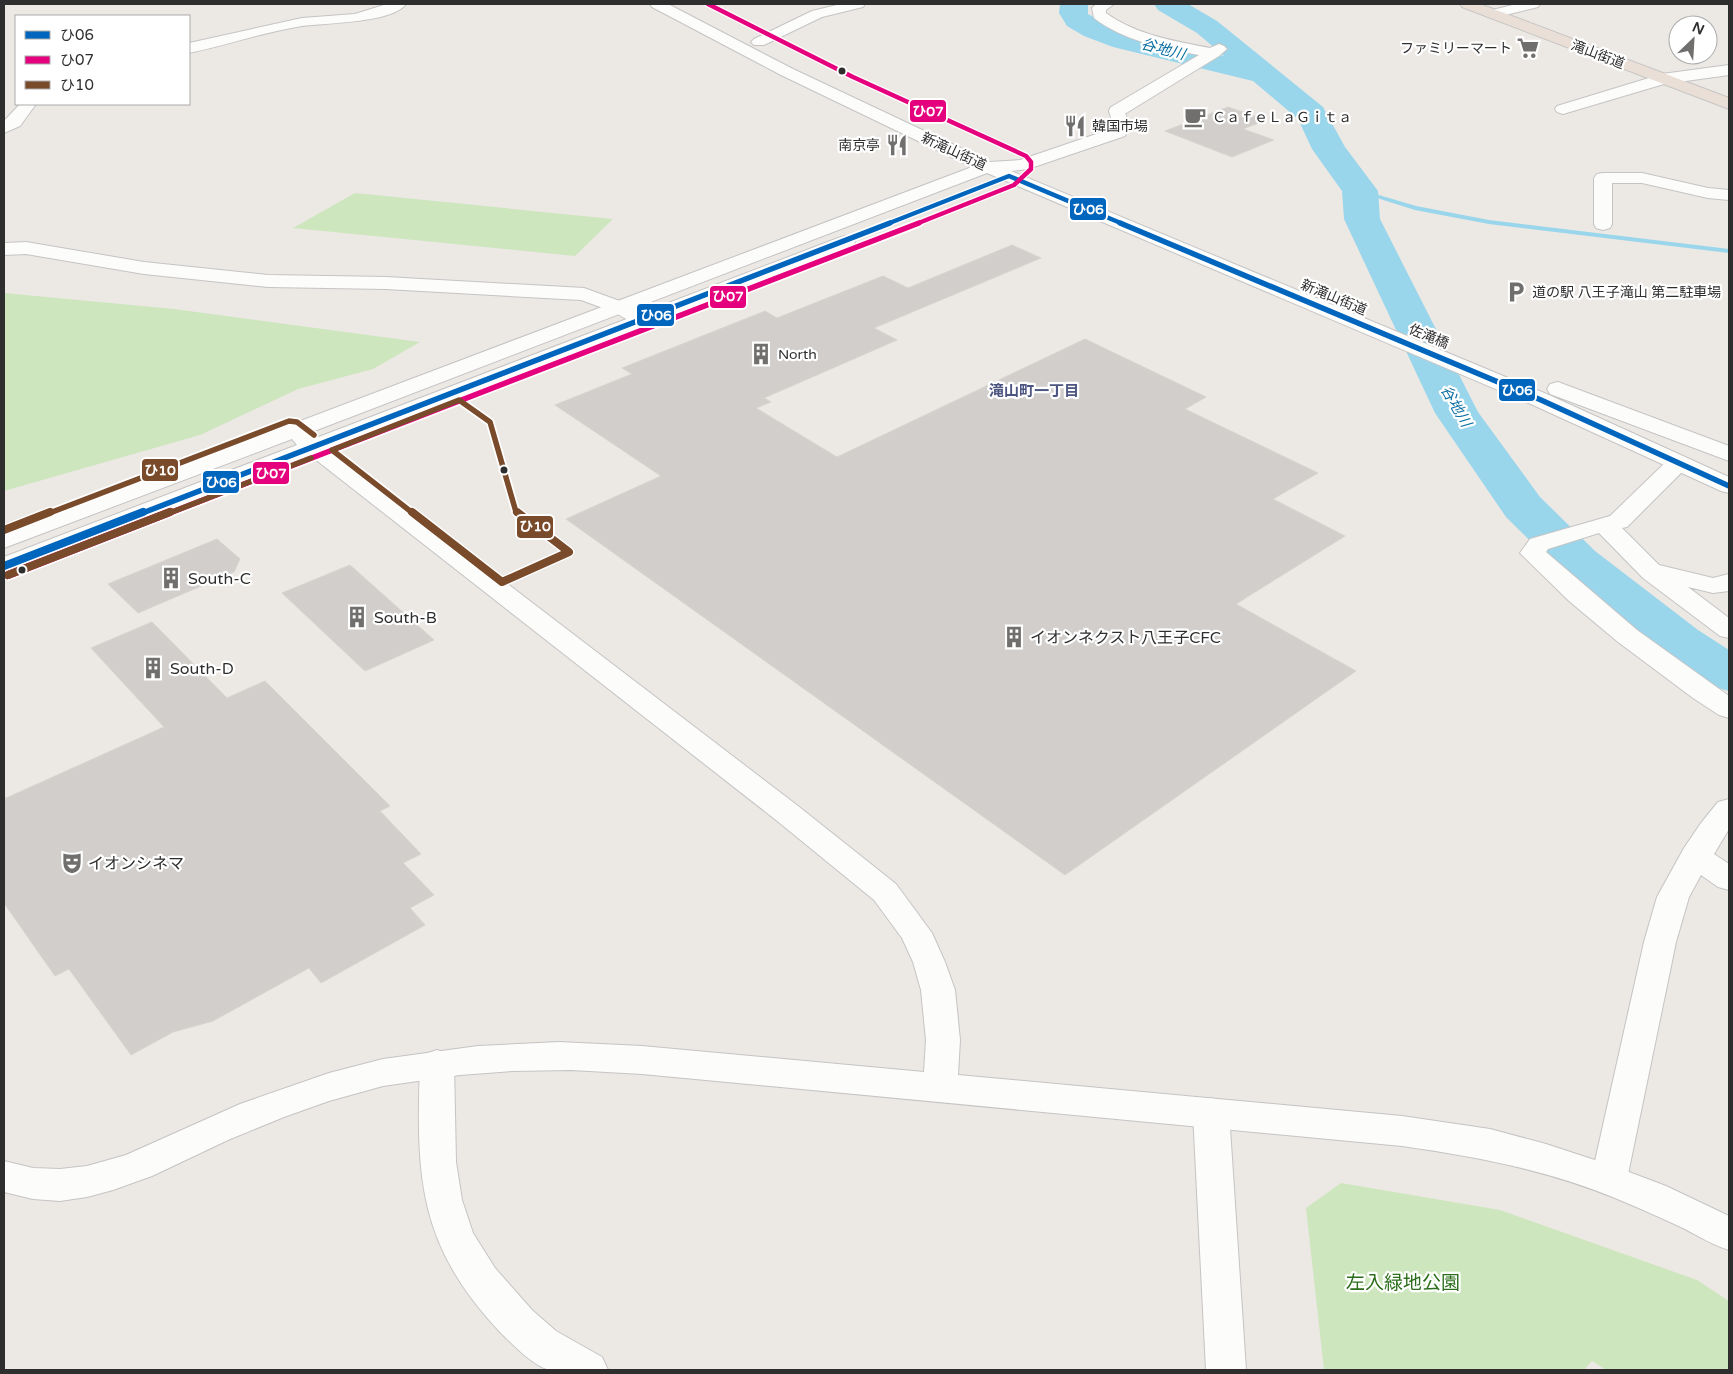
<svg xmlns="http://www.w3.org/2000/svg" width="1733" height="1374" font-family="'Varela Round','Noto Sans JP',sans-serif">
<rect width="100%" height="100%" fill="#ece8e4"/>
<path fill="#cee6be" d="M 355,193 L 613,219 L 575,256 L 293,228 Z
M 4,293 L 174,309 L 420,342 L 373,369 L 298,389 L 200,435 L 4,491 Z
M 1341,1183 L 1500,1210 L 1697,1280 L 1729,1301 L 1729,1370 L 1606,1370 L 1592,1361 L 1584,1370 L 1324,1370 L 1306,1208 Z"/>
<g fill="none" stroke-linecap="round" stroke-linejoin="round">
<path fill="#99d6ec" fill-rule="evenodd" d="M 1358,190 L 1362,190 L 1416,206 L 1489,220 L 1729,249 L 1729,253 L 1489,224 L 1415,210 L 1358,192 Z"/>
<path fill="#99d6ec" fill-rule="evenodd" d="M 1060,4 L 1088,4 L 1088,14 C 1129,38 1178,45 1224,56 L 1197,33 L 1158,10 L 1154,4 L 1188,4 L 1217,21 L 1323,107 L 1345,147 L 1378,191 L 1380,219 L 1478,412 L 1540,497 L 1595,551 L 1698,630 L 1729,650 L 1729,691 L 1710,686 L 1662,652 L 1561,571 L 1506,517 L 1435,413 L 1344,219 L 1342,191 L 1312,149 L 1298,119 L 1253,81 L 1113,47 L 1084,36 L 1067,26 L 1059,13 Z"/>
</g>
<path fill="#d1cecb" stroke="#d7d4d0" d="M 1228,107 L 1266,120 L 1243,129 L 1274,140 L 1232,157 L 1165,131 Z
M 1012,245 L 1041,258 L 874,328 L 897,340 L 764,398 L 771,402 L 756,408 L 837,457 L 1085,339 L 1206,397 L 1185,409 L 1318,473 L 1273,499 L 1345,536 L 1236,604 L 1356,671 L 1065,875 L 566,519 L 661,476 L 555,405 L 632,374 L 622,368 L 765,311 L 777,318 L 883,276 L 908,288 Z
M 217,539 L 240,559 L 234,572 L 138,613 L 108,584 Z
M 350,565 L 434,640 L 365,671 L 282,593 Z
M 152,622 L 227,698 L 265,681 L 390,806 L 380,811 L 421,854 L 403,863 L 434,895 L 410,908 L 425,925 L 321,983 L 309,968 L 213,1021 L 173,1032 L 131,1055 L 69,969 L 55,976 L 4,903 L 4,799 L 164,727 L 91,648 Z"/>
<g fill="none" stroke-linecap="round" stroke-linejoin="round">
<g stroke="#c5c4c5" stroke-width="2">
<path id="street" d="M 387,4 L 406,4 C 393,23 324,23 302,26 C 264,32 227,45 189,53 L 189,43 L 302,18 L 355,14 Z
M 841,4 L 865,4 L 863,7 L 822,17 L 764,45 L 754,45 L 751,42 L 754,39 L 812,11 Z
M 1096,4 L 1114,4 L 1106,10 L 1106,13 C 1136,35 1175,41 1210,48 L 1219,44 L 1224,46 L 1227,49 L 1219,56 L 1123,115 L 1111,115 L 1109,111 L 1111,107 L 1199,55 C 1162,48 1124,41 1094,18 L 1092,8 Z
M 1517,4 L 1540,4 L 1538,7 L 1493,18 L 1488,17 L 1486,14 L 1488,11 Z
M 1729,65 L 1729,75 L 1664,84 L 1563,114 L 1557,112 L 1555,109 L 1557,106 L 1662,74 Z
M 20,104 L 36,104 L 20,126 L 4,133 L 4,121 Z
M 1603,173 L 1642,173 L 1708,188 L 1729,190 L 1729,200 L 1708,198 L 1642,183 L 1612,183 L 1612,224 L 1610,228 L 1603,230 L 1596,228 L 1594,224 L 1594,178 L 1597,174 Z
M 26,242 L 144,262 L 268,275 L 386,277 L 584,288 L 628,304 L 649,316 L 652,320 L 649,324 L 642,326 L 635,324 L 614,312 L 581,300 L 386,289 L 268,287 L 144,274 L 26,254 L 4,255 L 4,243 Z
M 1678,456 L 1686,458 L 1690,463 L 1686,468 L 1627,527 L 1622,528 L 1659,565 L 1713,578 L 1729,574 L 1729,591 L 1713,593 L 1688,587 L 1729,618 L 1729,638 L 1720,636 L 1643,578 L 1599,533 L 1548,549 L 1546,552 L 1637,630 L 1729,696 L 1729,718 L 1719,715 L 1693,698 L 1618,642 L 1569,601 L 1520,553 L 1530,539 L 1610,516 L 1670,458 Z
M 1729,799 L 1729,829 L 1714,854 L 1729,864 L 1729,890 L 1718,887 L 1701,875 L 1689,897 L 1676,942 L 1627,1179 L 1622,1190 L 1609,1195 L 1596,1190 L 1591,1179 L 1644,942 L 1657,897 L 1684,848 L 1701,823 L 1718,802 Z
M 437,1050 L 449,1054 L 454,1064 L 456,1162 L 462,1200 L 473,1233 L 495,1268 L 532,1310 L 556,1331 L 602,1357 L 608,1370 C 590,1370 569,1373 551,1370 C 535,1368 511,1343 500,1332 C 418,1245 416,1177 420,1064 L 425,1054 Z
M 1211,1098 L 1224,1103 L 1229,1113 L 1246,1370 L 1206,1370 L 1193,1113 L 1198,1103 Z"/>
</g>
<g stroke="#c5c4c5" stroke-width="2">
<path id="secondary" d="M 650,4 L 668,4 L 793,69 L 990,162 L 1020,160 L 1111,129 L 1113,124 L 1109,111 L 1111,107 L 1123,107 L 1129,124 L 1125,136 L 1028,169 L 1011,171 L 1549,395 L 1729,477 L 1729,493 L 1721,491 L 1533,405 L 987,173 L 309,433 L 316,438 L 838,238 L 845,236 L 852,238 L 855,242 L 852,246 L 330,448 L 798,806 L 896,884 L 932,933 L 945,962 L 955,990 L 960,1040 L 958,1075 L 1402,1116 L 1490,1129 L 1546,1144 L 1613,1166 L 1666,1186 L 1729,1216 L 1729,1250 C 1713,1245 1700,1237 1685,1229 C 1662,1218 1639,1208 1615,1198 C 1543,1169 1478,1157 1402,1146 L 642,1074 L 571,1070 L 512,1071 L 460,1075 L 383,1086 L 329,1101 L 284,1117 L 228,1140 L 152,1176 L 113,1190 L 87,1197 L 60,1201 L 33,1199 L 4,1192 L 4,1161 L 33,1168 L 60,1169 L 87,1166 L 126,1155 L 240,1104 L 329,1073 L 383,1059 L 478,1046 L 559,1042 L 642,1046 L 924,1072 L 926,1040 L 921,990 L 913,962 L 902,938 L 874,900 L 776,820 L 311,456 L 4,573 L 4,557 L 297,445 L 292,439 L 4,548 L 4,533 L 972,167 L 781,75 L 652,7 Z
M 1558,382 L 1729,446 L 1729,461 L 1550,394 L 1547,389 L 1550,384 Z"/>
</g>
<g stroke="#c6c5c4" stroke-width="2">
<path id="highway" d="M 1460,4 L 1480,4 L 1729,98 L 1729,109 L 1462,7 Z"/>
</g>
<use href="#street" fill="#fcfcfb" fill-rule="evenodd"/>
<use href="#secondary" fill="#fcfcfb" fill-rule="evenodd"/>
<use href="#highway" fill="#eadfd6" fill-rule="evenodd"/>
<g stroke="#fff" stroke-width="7">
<path id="bus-1-far2" d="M 887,224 L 1009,176 L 1123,224"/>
</g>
<g stroke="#fff" stroke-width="9">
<path id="bus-1-far1" d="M 1120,223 L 1541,400 L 1729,486
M 140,514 L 890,223"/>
</g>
<g stroke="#fff" stroke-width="11">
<path id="bus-1" d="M 4,566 L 143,512"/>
</g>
<g stroke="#fff" stroke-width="7">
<path id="bus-2-far2" d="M 708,4 L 853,77 L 1026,156 L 1031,162 L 1031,169 L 1014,185 L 916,224"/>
</g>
<g stroke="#fff" stroke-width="9">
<path id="bus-2-far1" d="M 167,514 L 919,223"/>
</g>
<g stroke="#fff" stroke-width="11">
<path id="bus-2" d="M 8,575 L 170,512"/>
</g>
<g stroke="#fff" stroke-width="9">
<path id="bus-3-far1" d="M 47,514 L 289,421 L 297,422 L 314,435
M 167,514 L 311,458
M 414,514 L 332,450 L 459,400 L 490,422 L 516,512 L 518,514"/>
</g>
<g stroke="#fff" stroke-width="11">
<path id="bus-3" d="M 412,512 L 502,582 L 569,552 L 517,512
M 4,530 L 50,512
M 8,575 L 170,512"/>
</g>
<use href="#bus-1-far2" stroke="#0065bd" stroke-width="4.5"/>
<use href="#bus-1-far1" stroke="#0065bd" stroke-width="5.5"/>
<use href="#bus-1" stroke="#0065bd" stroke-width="8"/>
<use href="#bus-2-far2" stroke="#e5007d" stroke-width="4.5"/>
<use href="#bus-2-far1" stroke="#e5007d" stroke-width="5.5"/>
<use href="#bus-2" stroke="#e5007d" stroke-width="8"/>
<use href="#bus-3-far1" stroke="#7a4b2a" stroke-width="5.5"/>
<use href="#bus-3" stroke="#7a4b2a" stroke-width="8"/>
</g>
<defs>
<g id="supermarket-bare" transform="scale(1.725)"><path d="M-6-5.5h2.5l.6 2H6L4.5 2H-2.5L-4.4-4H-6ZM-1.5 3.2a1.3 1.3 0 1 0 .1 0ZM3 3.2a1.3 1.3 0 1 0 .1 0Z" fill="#706f6e" stroke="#fff" stroke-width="2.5" paint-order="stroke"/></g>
<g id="cafe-bare" transform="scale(1.725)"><path d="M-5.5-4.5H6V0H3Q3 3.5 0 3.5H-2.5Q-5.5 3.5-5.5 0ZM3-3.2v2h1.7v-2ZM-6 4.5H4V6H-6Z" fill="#706f6e" stroke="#fff" stroke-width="2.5" paint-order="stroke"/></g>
<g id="restaurant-bare" transform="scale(1.725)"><path d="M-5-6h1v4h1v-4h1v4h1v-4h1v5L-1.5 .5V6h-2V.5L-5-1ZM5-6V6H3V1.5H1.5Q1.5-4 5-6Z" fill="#706f6e" stroke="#fff" stroke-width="2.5" paint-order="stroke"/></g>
<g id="parking-bare" transform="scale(1.725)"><path d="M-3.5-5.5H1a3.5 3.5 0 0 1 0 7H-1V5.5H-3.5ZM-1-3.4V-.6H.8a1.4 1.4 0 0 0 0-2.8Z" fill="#706f6e" stroke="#fff" stroke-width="2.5" paint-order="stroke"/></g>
<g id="building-bare" transform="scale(1.725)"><path d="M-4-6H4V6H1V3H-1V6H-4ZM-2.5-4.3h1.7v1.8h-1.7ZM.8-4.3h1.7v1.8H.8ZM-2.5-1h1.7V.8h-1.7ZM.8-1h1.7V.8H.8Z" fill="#706f6e" stroke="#fff" stroke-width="2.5" paint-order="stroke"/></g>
<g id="theatre-bare" transform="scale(1.725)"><path d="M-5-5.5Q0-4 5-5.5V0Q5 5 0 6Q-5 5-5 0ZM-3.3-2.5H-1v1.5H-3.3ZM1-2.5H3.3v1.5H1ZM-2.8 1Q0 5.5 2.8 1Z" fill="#706f6e" stroke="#fff" stroke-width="2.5" paint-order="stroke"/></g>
</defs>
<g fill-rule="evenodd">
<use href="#supermarket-bare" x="1528" y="48"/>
<use href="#cafe-bare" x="1195" y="117"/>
<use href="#restaurant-bare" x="1075" y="126"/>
<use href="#restaurant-bare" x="897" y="145"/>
<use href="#parking-bare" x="1516" y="292"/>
<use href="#building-bare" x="761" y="354"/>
<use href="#building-bare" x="171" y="578"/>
<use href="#building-bare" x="357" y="617"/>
<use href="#building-bare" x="1014" y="637"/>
<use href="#building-bare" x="153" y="668"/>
<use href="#theatre-bare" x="72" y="863"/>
</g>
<g fill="#2e2e2e" stroke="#fff" stroke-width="2">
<circle cx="842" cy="71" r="4.5"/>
<circle cx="504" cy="470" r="4.5"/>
<circle cx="22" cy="570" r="4.5"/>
</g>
<g text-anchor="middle" stroke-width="4.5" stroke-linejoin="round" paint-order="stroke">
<g font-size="14" fill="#2e2e2e" stroke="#fff" text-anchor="start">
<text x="1512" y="53" text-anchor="end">ファミリーマート</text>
<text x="1212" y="122">ＣａｆｅＬａＧｉｔａ</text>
<text x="1092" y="131">韓国市場</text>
<text x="880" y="150" text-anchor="end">南京亭</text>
<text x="1532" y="297">道の駅 八王子滝山 第二駐車場</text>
<text x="778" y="359">North</text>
</g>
<g font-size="14" fill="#2e2e2e" stroke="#fff">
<text transform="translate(1598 54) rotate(21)" y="5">滝山街道</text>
<text transform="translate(954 151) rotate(25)" y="5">新滝山街道</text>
<text transform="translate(1334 297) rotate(23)" y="5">新滝山街道</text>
<text transform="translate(1429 336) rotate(22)" y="5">佐滝橋</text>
</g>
<g font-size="15" font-style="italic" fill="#0d6fa3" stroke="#fff">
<text transform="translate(1163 49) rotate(15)" y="5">谷地川</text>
<text transform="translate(1456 406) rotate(60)" y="5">谷地川</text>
</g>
<g font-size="15" font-weight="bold" fill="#4d5680" stroke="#fff">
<text x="1034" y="396">滝山町一丁目</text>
</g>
<g font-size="16" fill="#2e2e2e" stroke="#fff" text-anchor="start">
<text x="188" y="584">South-C</text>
<text x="374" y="623">South-B</text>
<text x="1030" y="643">イオンネクスト八王子CFC</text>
<text x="170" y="674">South-D</text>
<text x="88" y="869">イオンシネマ</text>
</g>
<g font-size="19" fill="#2c6e1b" stroke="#fff">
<text x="1403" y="1289">左入緑地公園</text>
</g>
</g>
<g stroke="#fff" stroke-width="2">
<rect x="909" y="99" width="38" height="24" rx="5" fill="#e5007d"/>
<rect x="1069" y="197" width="38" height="24" rx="5" fill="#0065bd"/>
<rect x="709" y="285" width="38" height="24" rx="5" fill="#e5007d"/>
<rect x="636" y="303" width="39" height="24" rx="5" fill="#0065bd"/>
<rect x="1498" y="378" width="38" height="24" rx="5" fill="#0065bd"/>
<rect x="141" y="458" width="38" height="24" rx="5" fill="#7a4b2a"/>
<rect x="252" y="461" width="38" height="24" rx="5" fill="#e5007d"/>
<rect x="202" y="470" width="38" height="24" rx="5" fill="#0065bd"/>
<rect x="516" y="515" width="38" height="24" rx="5" fill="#7a4b2a"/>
</g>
<g font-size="14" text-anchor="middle" font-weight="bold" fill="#fff">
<text x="928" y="116">ひ07</text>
<text x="1088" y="214">ひ06</text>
<text x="728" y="301">ひ07</text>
<text x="656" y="320">ひ06</text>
<text x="1517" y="395">ひ06</text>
<text x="160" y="475">ひ10</text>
<text x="271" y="478">ひ07</text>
<text x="221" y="487">ひ06</text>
<text x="535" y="531">ひ10</text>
</g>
<rect width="1733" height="1374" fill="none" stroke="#2e2e2e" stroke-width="10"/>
<rect x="15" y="15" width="175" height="90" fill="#ffffff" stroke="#ababab"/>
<rect x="25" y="31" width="25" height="8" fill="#0065bd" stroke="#ababab"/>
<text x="60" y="40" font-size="15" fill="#2e2e2e">ひ06</text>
<rect x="25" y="56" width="25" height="8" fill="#e5007d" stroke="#ababab"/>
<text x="60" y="65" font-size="15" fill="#2e2e2e">ひ07</text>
<rect x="25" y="81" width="25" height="8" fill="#7a4b2a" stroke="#ababab"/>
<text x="60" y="90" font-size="15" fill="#2e2e2e">ひ10</text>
<g transform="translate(1693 40) rotate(25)"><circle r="24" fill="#ffffff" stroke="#ababab"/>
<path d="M0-4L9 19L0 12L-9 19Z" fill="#706f6e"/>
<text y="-8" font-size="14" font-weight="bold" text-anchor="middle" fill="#2e2e2e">N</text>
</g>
</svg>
